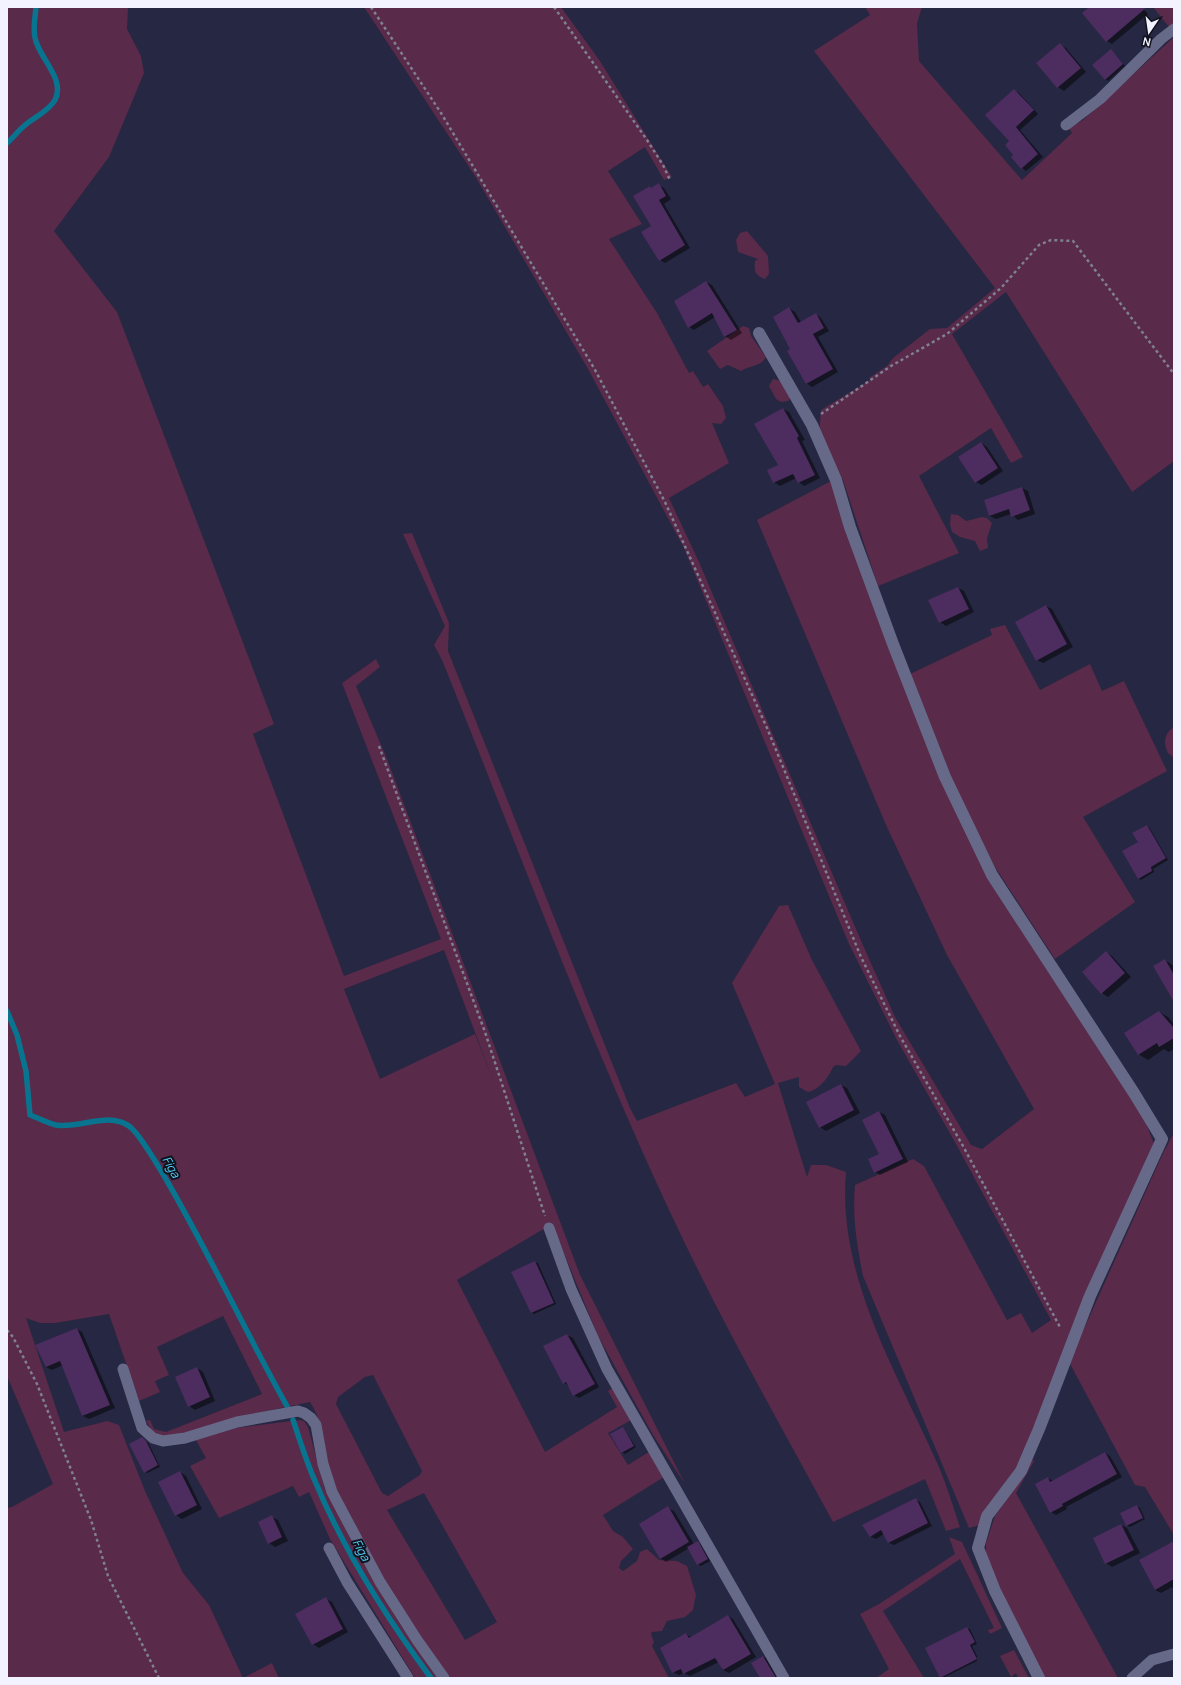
<svg xmlns="http://www.w3.org/2000/svg" width="1181" height="1685" font-family="Manrope,sans-serif">
<rect width="100%" height="100%" fill="#262742"/>
<path fill="#592a49" fill-rule="evenodd" d="M 7,7 L 128,7 L 127,29 L 141,56 L 144,73 L 109,157 L 54,231 L 117,312 L 274,724 L 253,734 L 344,976 L 441,939 L 342,683 L 376,659 L 380,667 L 356,686 L 387,759 L 580,1275 L 685,1484 L 653,1435 L 598,1336 L 552,1224 L 457,1280 L 545,1452 L 617,1407 L 608,1391 L 615,1386 L 633,1419 L 608,1433 L 628,1465 L 652,1450 L 667,1475 L 603,1515 L 613,1531 L 623,1537 L 633,1549 L 621,1561 L 619,1568 L 623,1571 L 637,1561 L 640,1552 L 647,1549 L 659,1560 L 677,1561 L 687,1566 L 696,1595 L 693,1610 L 685,1617 L 667,1621 L 662,1631 L 652,1632 L 651,1634 L 654,1642 L 652,1646 L 669,1678 L 450,1678 C 440,1663 428,1649 418,1634 C 388,1588 361,1540 337,1492 C 323,1463 328,1429 310,1402 L 276,1409 L 164,1438 L 152,1431 L 146,1421 L 150,1420 L 154,1429 L 166,1432 L 262,1394 L 223,1316 L 157,1347 L 169,1375 L 155,1381 L 160,1392 L 139,1401 L 109,1314 L 55,1323 L 40,1323 L 26,1318 L 64,1432 L 107,1421 L 119,1425 L 145,1491 L 183,1573 L 209,1605 L 243,1678 L 272,1663 L 279,1678 L 7,1678 L 7,1508 L 12,1507 L 53,1484 L 7,1376 ZM 444,950 L 493,1080 L 475,1034 L 380,1079 L 344,989 ZM 373,1375 L 422,1471 L 420,1475 L 388,1496 L 382,1493 L 336,1404 L 338,1397 L 365,1377 ZM 424,1493 L 497,1622 L 465,1640 L 387,1510 Z
M 364,7 L 561,7 L 600,61 L 672,177 L 664,180 L 645,147 L 608,171 L 642,224 L 609,239 L 657,313 L 689,373 L 693,371 L 703,387 L 708,384 L 723,406 L 726,418 L 721,424 L 712,423 L 729,463 L 669,498 L 699,562 L 862,943 L 895,1017 L 971,1145 L 982,1149 L 1034,1109 L 947,955 L 886,825 L 757,520 L 831,481 L 941,777 L 1146,1123 L 1154,1144 L 1026,1456 L 980,1525 L 969,1528 L 863,1276 C 857,1246 852,1216 855,1185 L 913,1159 L 924,1166 L 1007,1320 L 1021,1313 L 1032,1333 L 1051,1320 L 956,1144 L 897,1040 L 849,944 L 684,548 L 588,369 L 475,176 Z
M 865,7 L 922,7 L 917,23 L 919,61 L 1022,180 L 1072,133 L 1069,128 L 1083,120 L 1174,37 L 1174,461 L 1132,492 L 1006,292 L 952,334 L 1023,457 L 1011,463 L 991,428 L 919,476 L 959,553 L 878,586 L 843,480 L 819,434 L 821,410 L 870,380 L 869,378 L 887,366 L 893,358 L 930,329 L 947,328 L 995,288 L 814,51 L 870,15 Z
M 1153,7 L 1174,7 L 1174,23 L 1169,27 Z
M 747,231 L 768,256 L 769,274 L 765,279 C 755,275 754,272 755,261 L 758,259 L 738,252 L 736,240 L 740,233 Z
M 743,326 L 749,328 L 751,336 L 766,357 C 761,367 750,365 741,371 L 728,365 L 720,369 L 707,351 Z
M 773,379 L 781,381 L 790,398 L 788,401 L 781,402 L 776,399 L 769,386 Z
M 951,514 L 958,515 L 966,521 L 982,517 L 987,518 L 992,523 L 987,538 L 988,548 L 980,551 L 975,541 L 960,537 L 952,532 L 950,524 Z
M 412,533 L 449,623 L 448,651 L 630,1108 L 637,1121 L 736,1083 L 745,1097 L 775,1084 L 732,983 L 779,906 L 788,905 L 812,960 L 861,1051 L 846,1066 L 836,1065 L 833,1067 C 829,1077 819,1090 808,1092 L 799,1087 L 799,1077 L 778,1083 L 807,1177 L 811,1165 L 826,1165 L 846,1172 C 837,1277 898,1374 939,1467 C 947,1486 953,1507 960,1527 L 946,1531 L 925,1479 L 833,1522 C 781,1426 726,1330 679,1231 C 591,1046 519,850 442,660 L 434,645 L 445,626 L 403,534 Z
M 1005,625 L 1040,690 L 1090,664 L 1102,691 L 1124,681 L 1167,771 L 1083,817 L 1135,902 L 1055,959 L 995,867 L 959,797 L 910,674 L 992,635 L 990,629 Z
M 1174,727 L 1174,758 L 1168,753 C 1163,742 1164,734 1174,727 Z
M 1174,1133 L 1174,1535 L 1145,1487 L 1135,1485 L 1069,1362 L 1164,1151 Z
M 299,1420 L 304,1421 L 308,1427 L 324,1487 L 365,1565 L 398,1621 L 437,1678 L 415,1678 L 330,1539 L 309,1492 L 299,1497 L 293,1486 L 219,1518 L 190,1466 L 206,1458 L 196,1440 L 235,1428 Z
M 1032,1460 L 1034,1461 L 1016,1493 L 1118,1678 L 1044,1678 L 1006,1609 L 986,1557 L 986,1543 L 995,1516 Z
M 949,1537 L 962,1542 L 1002,1628 L 990,1634 L 988,1630 L 994,1628 L 960,1559 L 883,1611 L 924,1678 L 876,1678 L 889,1669 L 860,1614 L 879,1604 L 955,1554 Z
M 1014,1650 L 1029,1678 L 1018,1678 L 1016,1673 L 1011,1677 L 1000,1656 Z"/>
<path fill="#0007" d="M 1090,7 L 1142,7 L 1148,14 L 1112,44 L 1107,41 Z
M 1060,45 L 1066,48 L 1086,72 L 1064,91 L 1058,87 Z
M 1113,52 L 1125,66 L 1108,81 L 1105,79 Z
M 1014,90 L 1019,93 L 1038,114 L 1020,130 L 1043,157 L 1026,171 L 1022,168 L 1015,155 Z
M 659,185 L 664,188 L 671,199 L 664,204 L 690,248 L 665,263 L 660,260 L 652,227 L 650,187 L 652,188 Z
M 706,282 L 712,285 L 742,333 L 731,340 L 725,336 L 715,317 L 694,330 L 689,327 Z
M 789,308 L 795,312 L 801,322 L 816,314 L 821,318 L 829,331 L 818,337 L 838,372 L 812,387 L 806,383 L 792,349 Z
M 783,409 L 789,412 L 805,440 L 802,441 L 820,478 L 804,486 L 799,482 L 796,478 L 780,486 L 774,482 L 779,465 Z
M 981,443 L 987,447 L 1003,471 L 982,485 L 976,482 Z
M 1022,488 L 1028,491 L 1035,514 L 1018,520 L 1011,514 L 996,519 L 990,516 L 985,501 Z
M 958,588 L 964,591 L 974,612 L 946,626 L 940,622 Z
M 1046,606 L 1052,609 L 1073,647 L 1043,663 L 1037,660 Z
M 1147,826 L 1149,827 L 1168,860 L 1153,869 L 1154,872 L 1141,880 L 1138,878 L 1139,843 Z
M 1106,952 L 1112,956 L 1131,977 L 1108,997 L 1102,993 L 1083,972 Z
M 1165,960 L 1174,966 L 1174,1000 Z
M 1159,1012 L 1168,1017 L 1174,1024 L 1174,1049 L 1169,1052 L 1164,1049 L 1148,1060 L 1138,1054 Z
M 841,1085 L 847,1088 L 860,1113 L 826,1131 L 820,1127 Z
M 879,1112 L 885,1115 L 908,1162 L 880,1175 L 875,1172 L 880,1154 Z
M 535,1262 L 538,1263 L 556,1304 L 534,1314 L 532,1313 Z
M 77,1329 L 82,1332 L 115,1408 L 89,1419 L 83,1416 L 63,1365 L 52,1370 L 46,1367 Z
M 567,1335 L 573,1338 L 599,1387 L 579,1398 L 574,1395 L 569,1386 L 564,1383 L 545,1347 Z
M 197,1368 L 203,1372 L 215,1401 L 195,1410 L 189,1406 Z
M 623,1428 L 636,1447 L 625,1454 L 622,1452 Z
M 145,1440 L 149,1444 L 160,1467 L 147,1473 L 144,1472 Z
M 1105,1453 L 1110,1456 L 1122,1477 L 1066,1507 L 1067,1509 L 1056,1515 L 1051,1512 L 1037,1484 L 1048,1478 L 1053,1481 Z
M 180,1472 L 186,1476 L 202,1509 L 182,1519 L 176,1515 Z
M 916,1500 L 920,1502 L 932,1526 L 894,1545 L 889,1543 L 884,1534 L 876,1539 L 871,1537 L 864,1525 Z
M 1137,1506 L 1140,1508 L 1145,1519 L 1130,1527 L 1127,1525 Z
M 668,1508 L 674,1511 L 694,1544 L 697,1542 L 700,1544 L 710,1561 L 701,1566 L 698,1564 L 689,1548 L 666,1562 L 660,1558 Z
M 272,1517 L 278,1520 L 288,1541 L 275,1547 L 269,1543 Z
M 1121,1525 L 1127,1528 L 1140,1553 L 1112,1567 L 1106,1563 Z
M 1174,1543 L 1174,1591 L 1172,1587 L 1161,1593 L 1155,1590 Z
M 326,1599 L 332,1602 L 348,1632 L 319,1648 L 313,1644 Z
M 728,1616 L 733,1619 L 756,1657 L 729,1673 L 723,1670 L 719,1662 L 690,1676 L 684,1673 L 679,1675 L 673,1672 L 686,1634 L 692,1638 Z
M 967,1628 L 970,1629 L 977,1644 L 972,1646 L 977,1656 L 977,1661 L 943,1678 L 941,1677 Z
M 763,1657 L 766,1658 L 777,1678 L 761,1678 Z"/>
<g fill="none" stroke-linecap="round" stroke-linejoin="round">
<path stroke="#08748f" stroke-width="5.5" d="M 7,143 C 13,138 18,131 24,126 C 33,118 49,111 55,100 C 65,81 43,61 37,44 C 32,33 35,19 36,7
M 7,1011 L 17,1035 L 26,1071 L 30,1115 C 38,1118 47,1123 56,1125 C 80,1129 108,1111 129,1126 C 140,1134 160,1169 167,1181 C 210,1255 246,1333 288,1408
M 293,1420 C 300,1440 306,1461 315,1481 C 344,1551 386,1617 431,1678"/>
</g>
<path fill="#4d2c60" d="M 1089,7 L 1147,7 L 1106,42 L 1082,13 Z
M 1060,43 L 1081,68 L 1057,88 L 1036,63 Z
M 1111,49 L 1123,64 L 1105,80 L 1092,65 Z
M 1014,89 L 1034,110 L 1016,127 L 1038,154 L 1021,169 L 1011,157 L 1013,155 L 1005,145 L 1009,141 L 985,115 Z
M 659,183 L 666,196 L 659,200 L 685,245 L 659,261 L 641,232 L 651,226 L 633,196 L 650,186 L 651,188 Z
M 706,281 L 737,330 L 724,337 L 712,313 L 688,328 L 674,301 Z
M 789,307 L 798,323 L 816,313 L 824,328 L 813,334 L 833,369 L 806,384 L 787,351 L 790,349 L 773,317 Z
M 783,408 L 799,436 L 797,438 L 815,475 L 798,483 L 793,474 L 773,483 L 767,470 L 778,465 L 754,424 Z
M 981,442 L 998,468 L 975,483 L 958,457 Z
M 1022,487 L 1030,510 L 1011,517 L 1009,509 L 989,516 L 984,500 Z
M 958,587 L 969,609 L 939,623 L 928,600 Z
M 1046,605 L 1067,644 L 1036,661 L 1015,622 Z
M 1147,825 L 1166,858 L 1151,867 L 1152,871 L 1138,879 L 1122,851 L 1138,842 L 1132,833 Z
M 1106,951 L 1125,973 L 1101,994 L 1082,972 Z
M 1165,959 L 1174,975 L 1174,1002 L 1153,966 Z
M 1159,1011 L 1174,1028 L 1174,1038 L 1159,1047 L 1157,1043 L 1138,1055 L 1124,1033 Z
M 841,1084 L 854,1110 L 819,1128 L 806,1102 Z
M 879,1111 L 903,1159 L 874,1173 L 868,1159 L 879,1154 L 862,1120 Z
M 535,1261 L 554,1303 L 531,1313 L 511,1272 Z
M 77,1328 L 110,1405 L 82,1416 L 60,1361 L 46,1367 L 35,1345 Z
M 567,1334 L 595,1384 L 573,1396 L 566,1382 L 563,1384 L 543,1346 Z
M 197,1367 L 210,1397 L 188,1407 L 175,1377 Z
M 623,1427 L 634,1446 L 621,1453 L 610,1434 Z
M 142,1437 L 146,1441 L 158,1465 L 144,1473 L 129,1444 Z
M 1105,1452 L 1117,1474 L 1062,1504 L 1063,1506 L 1050,1513 L 1035,1484 L 1048,1477 L 1050,1482 Z
M 180,1471 L 197,1505 L 175,1516 L 158,1482 Z
M 916,1498 L 928,1523 L 888,1543 L 881,1530 L 870,1537 L 862,1525 Z
M 1137,1505 L 1143,1518 L 1126,1526 L 1120,1513 Z
M 668,1506 L 689,1542 L 660,1559 L 639,1524 Z
M 272,1515 L 282,1537 L 268,1544 L 258,1522 Z
M 1121,1524 L 1134,1550 L 1105,1564 L 1093,1538 Z
M 698,1541 L 708,1559 L 697,1565 L 687,1547 Z
M 1174,1541 L 1174,1579 L 1155,1590 L 1139,1560 Z
M 326,1597 L 343,1629 L 312,1645 L 295,1614 Z
M 728,1615 L 751,1654 L 723,1670 L 715,1658 L 683,1674 L 681,1669 L 672,1673 L 660,1648 L 686,1633 L 689,1638 Z
M 967,1627 L 975,1642 L 970,1645 L 977,1659 L 940,1678 L 925,1648 Z
M 763,1656 L 776,1678 L 760,1678 L 751,1663 Z"/>
<g fill="none" stroke-linecap="round" stroke-linejoin="round">
<path stroke="#7f8094" stroke-width="2.5" stroke-dasharray="3 3" stroke-linecap="butt" d="M 371,7 L 441,113 L 594,368 L 665,502 L 767,728 L 861,957 L 900,1036 L 963,1146 L 1061,1329
M 554,7 L 647,140 L 663,165 L 670,180
M 821,414 L 891,366 L 947,334 L 1001,288 L 1039,245 L 1051,240 L 1073,241 L 1174,374
M 379,746 L 485,1032 L 545,1216
M 7,1330 L 13,1337 L 37,1384 L 91,1520 L 108,1576 L 159,1678"/>
<path stroke="#676988" stroke-width="11" d="M 1066,125 L 1100,99 L 1161,39 L 1174,29
M 549,1228 L 571,1289 L 607,1369 L 784,1678
M 123,1369 L 142,1428 L 153,1438 L 163,1441 L 185,1438 L 237,1422 L 298,1411 L 304,1413 L 311,1418 L 316,1425 L 323,1464 L 332,1492 L 350,1526 L 380,1582 L 417,1640 L 444,1678
M 329,1548 L 347,1582 L 408,1678
M 1132,1678 L 1152,1660 L 1174,1654"/>
<path stroke="#676988" stroke-width="12" d="M 759,333 L 812,425 L 836,480 L 850,527 L 893,644 L 945,777 L 992,875 L 1134,1093 L 1162,1139 L 1090,1296 L 1039,1429 L 1021,1471 L 987,1516 L 978,1548 L 995,1591 L 1039,1678"/>
</g>
<g text-anchor="middle" stroke-width="4" stroke-linejoin="round" paint-order="stroke">
<g font-size="12" font-style="italic" fill="#50d1f8" stroke="#11121e">
<text transform="translate(171 1167) rotate(60)" y="4">Figa</text>
<text transform="translate(361 1550) rotate(62)" y="4">Figa</text>
</g>
</g>
<rect width="1181" height="1685" fill="none" stroke="#f2f3fe" stroke-width="16"/>
<g transform="translate(1149 32) rotate(193)" stroke="#11121e" stroke-width="3" paint-order="stroke">
<path d="M0-3L7 15L0 10L-7 15Z" fill="#f2f3fe"/>
<text y="-6" font-size="11" font-weight="bold" text-anchor="middle" fill="#f2f3fe">N</text>
</g>
</svg>
